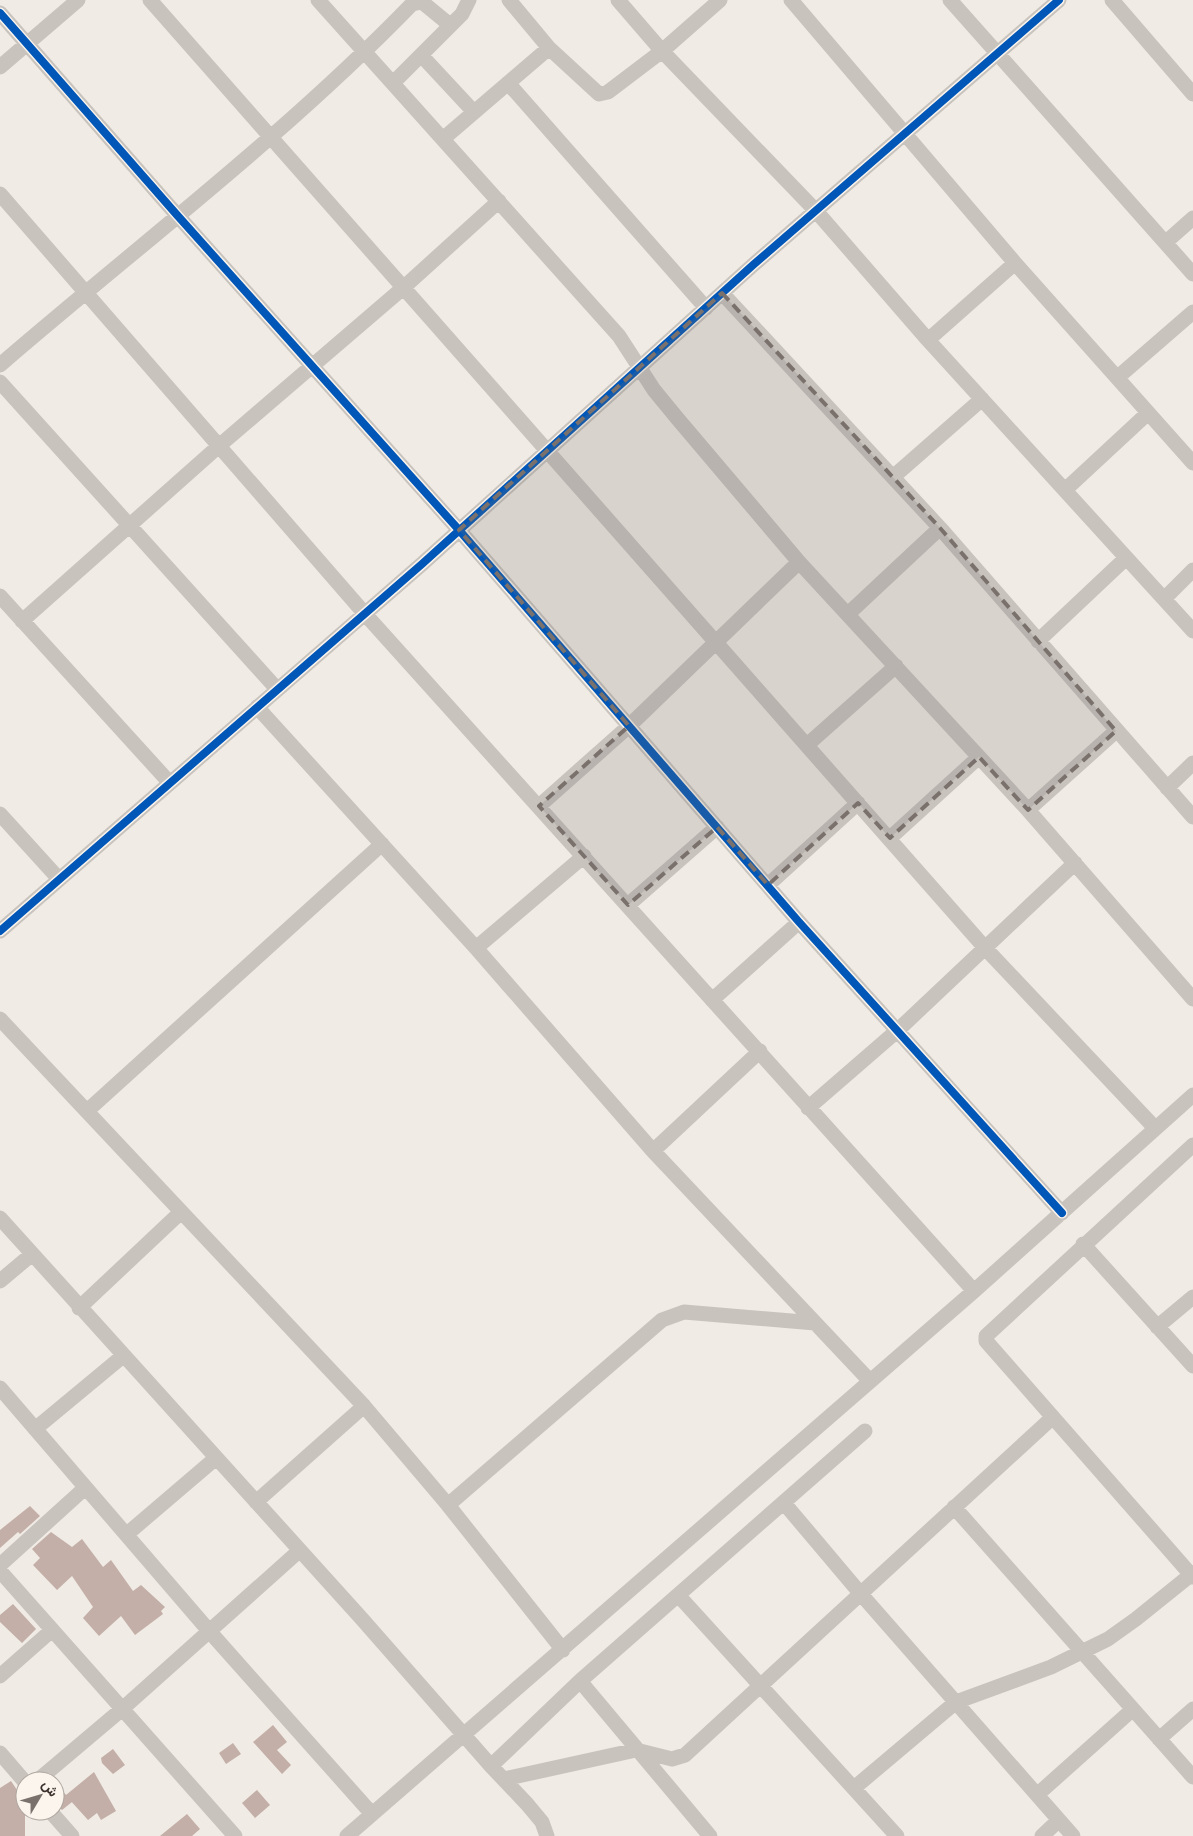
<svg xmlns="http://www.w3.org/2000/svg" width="1193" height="1836" font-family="'PT Sans',Vazirmatn,sans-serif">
<rect width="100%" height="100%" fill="#f0ebe5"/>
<path fill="#c3afa7" d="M 30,1506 L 40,1516 L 20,1534 L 18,1532 L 0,1548 L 0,1530 Z
M 51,1532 L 72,1547 L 82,1539 L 103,1567 L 111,1560 L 133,1591 L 141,1585 L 165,1607 L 161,1611 L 163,1614 L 135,1635 L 121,1616 L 99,1636 L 83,1618 L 93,1607 L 72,1576 L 57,1590 L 33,1565 L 40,1558 L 32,1549 Z
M 13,1604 L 36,1629 L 22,1643 L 0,1622 L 0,1615 Z
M 273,1725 L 287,1742 L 277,1750 L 291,1765 L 282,1774 L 253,1742 Z
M 233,1743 L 241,1754 L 226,1764 L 219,1753 Z
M 113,1749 L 125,1765 L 113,1774 L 102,1763 L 101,1758 Z
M 94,1772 L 116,1811 L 101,1820 L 97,1813 L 88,1820 L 69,1799 L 72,1802 L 62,1810 L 55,1803 L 55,1782 L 66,1795 Z
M 11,1781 L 25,1802 L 25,1836 L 0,1836 L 0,1788 Z
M 257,1790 L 270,1805 L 255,1818 L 242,1803 Z
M 187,1814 L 200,1829 L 192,1836 L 160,1836 Z"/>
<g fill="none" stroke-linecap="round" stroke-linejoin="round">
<path stroke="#c9c3be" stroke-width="15" d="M 150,0 L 986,949 L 1155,1128
M 318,0 L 619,336 L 654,390 L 677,418 L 799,562 L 1028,810 L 1193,999
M 509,0 L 549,48 L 599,94 L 608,92 L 662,51 L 720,0
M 618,0 L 662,51 L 816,211 L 928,340 L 1193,631
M 791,0 L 1015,263 L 1193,463
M 950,0 L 1193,274
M 1112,0 L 1193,94
M 0,13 L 177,215 L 459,530 L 799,922 L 1062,1213
M 421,55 L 474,112
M 0,67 L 78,0
M 393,83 L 462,14 L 469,0
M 508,83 L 706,308
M 444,138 L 549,48
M 0,194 L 365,614 L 974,1291
M 1166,242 L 1193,218
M 722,293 L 940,528 L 1193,817
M 928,340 L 1015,263
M 0,365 C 138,246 285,135 412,4 L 422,2 L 450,25
M 1118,377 L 1193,312
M 0,382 L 277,689
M 893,477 L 982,399
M 1065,490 L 1148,413
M 0,596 L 169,782
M 1164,599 L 1193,570
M 848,614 L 940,528
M 22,621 L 220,445 L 403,288 L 499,201
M 1038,641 L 1125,559
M 257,707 L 476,948 L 653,1151 L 870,1381
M 807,745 L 896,666
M 1167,788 L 1193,763
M 539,806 L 629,726 L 799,562
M 1028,810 L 1116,731
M 0,814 L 59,879
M 890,838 L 979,757
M 768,885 L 858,803
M 628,905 L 717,827
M 0,931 L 422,564 L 753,265 L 1059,0
M 476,948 L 584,856
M 712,1000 L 799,922
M 0,1019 L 364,1406 L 448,1505 L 563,1650
M 808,1108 L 898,1030 L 1075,863
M 87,1111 L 382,844
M 1193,1145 L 986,1336 L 986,1341 L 1193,1577
M 653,1151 L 760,1051
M 0,1218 L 362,1619 L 491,1766 L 527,1804 L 542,1822 L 547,1836
M 1083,1244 L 1193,1366
M 0,1281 L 31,1255
M 79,1308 L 181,1212
M 1157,1327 L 1193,1297
M 0,1388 L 210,1632 L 372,1814
M 35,1429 L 123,1356
M 256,1502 L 364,1406
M 784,1503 L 860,1593 L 1073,1836
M 448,1505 L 662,1320 L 684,1312 L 815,1323
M 954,1507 L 1193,1777
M 127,1534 L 216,1458
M 0,1565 L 85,1488
M 0,1571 L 235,1836
M 678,1595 L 897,1836
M 0,1676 L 51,1631
M 580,1681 L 710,1836
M 1159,1739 L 1193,1709
M 0,1753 L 25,1782
M 491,1766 L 580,1681 L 865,1431
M 504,1779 L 636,1750 L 672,1759 L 685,1755 L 1053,1417
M 37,1781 L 121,1710 L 299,1551
M 854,1788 L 956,1702 L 1051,1667 L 1108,1639 L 1136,1619 L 1193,1573
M 1038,1794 L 1132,1710
M 50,1811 L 72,1836
M 347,1836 L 974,1291 L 1193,1095
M 1042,1836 L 1059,1820"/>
<g stroke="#fbf5ee" stroke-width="11">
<path id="cycleway" d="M 0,13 L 177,215 L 459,530 L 799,922 L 1062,1213
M 0,931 L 422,564 L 753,265 L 1059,0"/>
</g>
<use href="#cycleway" stroke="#0057b8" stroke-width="8"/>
</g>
<path fill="#7a716c" fill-opacity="0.2" stroke="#7a716c" stroke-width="4" stroke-dasharray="10 6" stroke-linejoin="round" d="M 722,293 L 940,528 L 1116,731 L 1028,810 L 979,757 L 890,838 L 858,803 L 768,885 L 717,827 L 628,905 L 539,806 L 629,726 L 459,530 Z"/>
<g transform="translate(40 1796) rotate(52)"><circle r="24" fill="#fbf5ee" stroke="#aea6a0"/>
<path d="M0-4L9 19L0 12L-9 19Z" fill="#7a716c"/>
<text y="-8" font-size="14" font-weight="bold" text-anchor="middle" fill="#3b302b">ش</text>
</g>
</svg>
